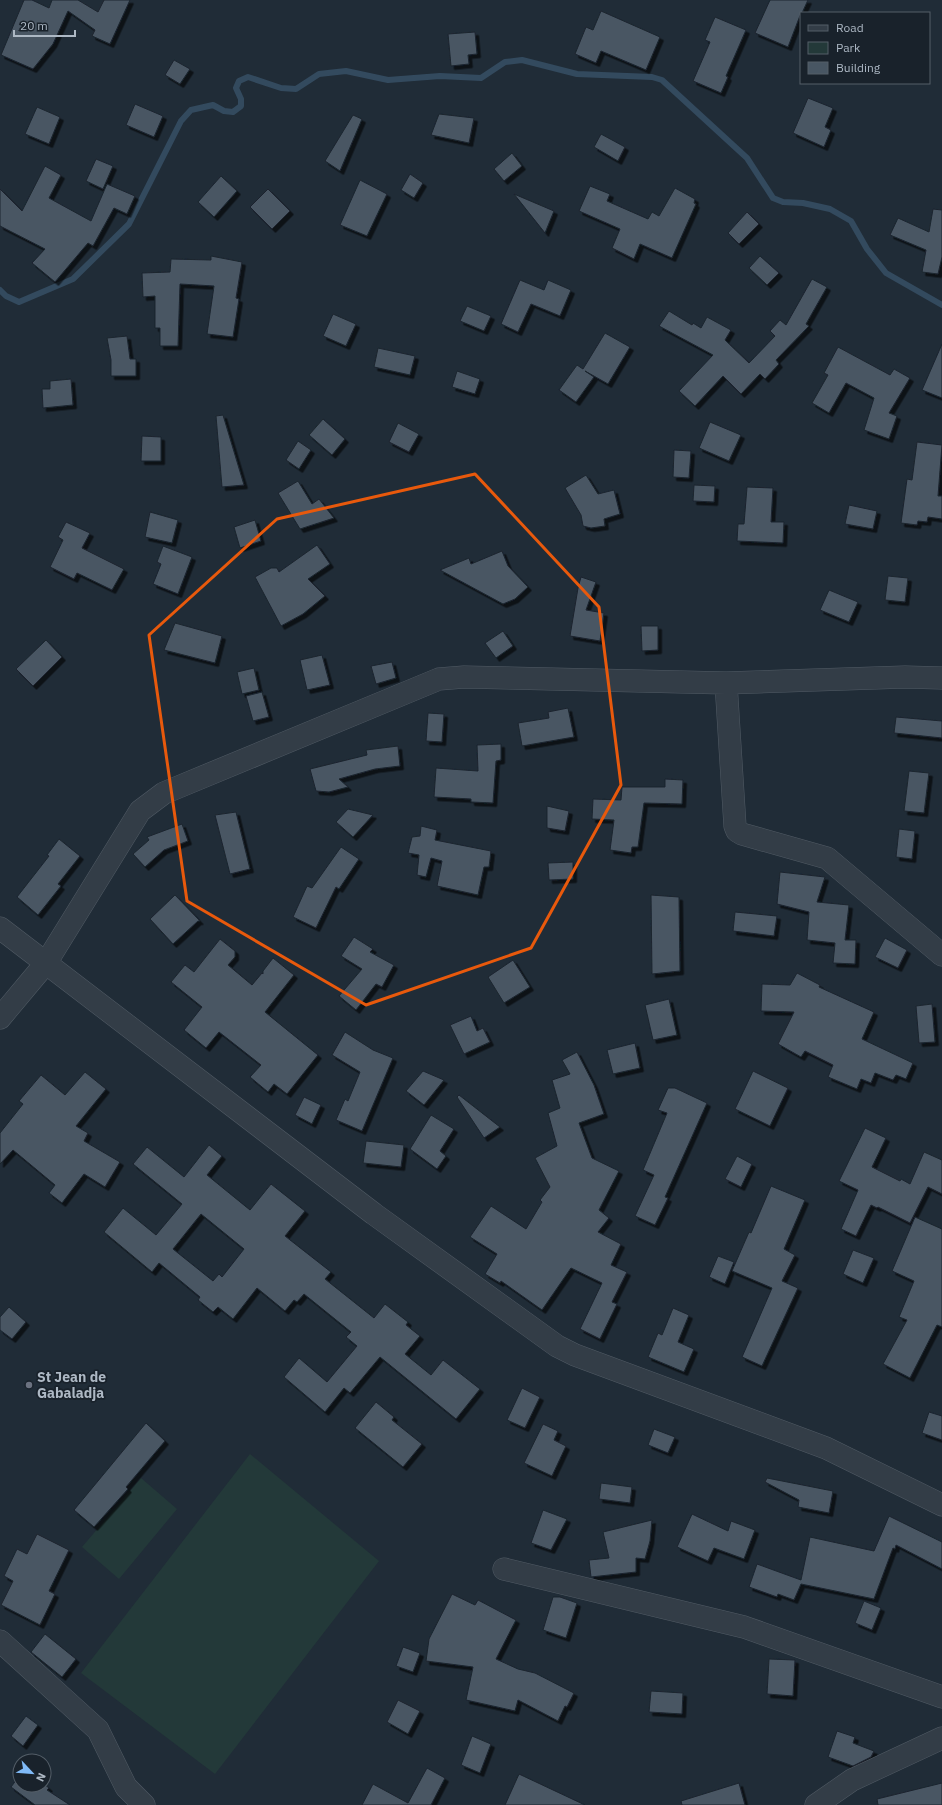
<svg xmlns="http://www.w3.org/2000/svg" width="942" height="1805" font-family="'IBM Plex Sans',sans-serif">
<defs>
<filter id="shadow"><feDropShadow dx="3.5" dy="3.5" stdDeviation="0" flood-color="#0009"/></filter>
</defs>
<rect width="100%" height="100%" fill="#202c37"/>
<path fill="#233939" d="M 250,1454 L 379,1561 L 215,1774 L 81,1673 Z
M 141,1478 L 177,1509 L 119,1579 L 82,1547 Z"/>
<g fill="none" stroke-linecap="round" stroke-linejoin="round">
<path stroke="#334a5e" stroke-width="6" d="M 0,290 L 6,296 L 19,302 L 73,279 L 129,224 L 181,121 L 191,110 L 213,105 L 224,111 L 233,112 L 241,106 L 241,99 L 236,88 L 239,81 L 248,77 L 281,88 L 296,89 L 319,74 L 346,71 L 388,80 L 440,76 L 481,78 L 505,62 L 522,60 L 577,74 L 652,77 L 662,80 L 747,158 L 773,198 L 783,202 L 803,203 L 830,209 L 851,221 L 867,249 L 886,273 L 942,305"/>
</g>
<path fill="#485663" stroke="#1b242e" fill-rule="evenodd" filter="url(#shadow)" d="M 24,0 L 32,0 L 49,8 L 52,0 L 78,0 L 98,12 L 104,0 L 130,0 L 110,44 L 92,36 L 95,30 L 68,11 L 53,44 L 33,69 L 1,55 Z
M 770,0 L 808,0 L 802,13 L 801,13 L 788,47 L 755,33 Z
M 601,11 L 660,37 L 646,70 L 601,51 L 596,63 L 575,54 L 586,27 L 593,30 Z
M 715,17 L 746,30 L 726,76 L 728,77 L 721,93 L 693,81 L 710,42 L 705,40 Z
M 475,32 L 477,54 L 468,55 L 469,64 L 451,66 L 448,34 Z
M 174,60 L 190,69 L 180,84 L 165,75 Z
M 808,98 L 833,108 L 825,127 L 831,130 L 824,147 L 793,133 Z
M 135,104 L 163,116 L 154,137 L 126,125 Z
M 37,107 L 60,117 L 49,144 L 25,134 Z
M 439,114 L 474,118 L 469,143 L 431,135 Z
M 353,115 L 362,119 L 340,171 L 325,161 Z
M 601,134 L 625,147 L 618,161 L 594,147 Z
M 512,153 L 522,166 L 504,181 L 494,169 Z
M 96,159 L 113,166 L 103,189 L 86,181 Z
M 45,166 L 61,175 L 49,198 L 91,221 L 107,184 L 135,196 L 127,214 L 114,208 L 93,246 L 88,243 L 55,282 L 32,263 L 45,249 L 0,226 L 0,189 L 22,211 Z
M 410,174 L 423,183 L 414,198 L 401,190 Z
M 221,176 L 237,191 L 214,217 L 198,202 Z
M 360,180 L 387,194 L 367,236 L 340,225 Z
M 590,186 L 610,194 L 607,201 L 648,219 L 652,212 L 659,216 L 675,188 L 695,199 L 694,203 L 696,204 L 672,258 L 640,244 L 634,259 L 612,248 L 620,229 L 579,211 Z
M 268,189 L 290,211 L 272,229 L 250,207 Z
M 514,194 L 554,211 L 545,233 Z
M 933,209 L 942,210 L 942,257 L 938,274 L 922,272 L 926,250 L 890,235 L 898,218 L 929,232 Z
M 747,212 L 759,224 L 739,244 L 728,233 Z
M 211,256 L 242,262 L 236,298 L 239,299 L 233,337 L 207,334 L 214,286 L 180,284 L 178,346 L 160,346 L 160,328 L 155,328 L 155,296 L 143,297 L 142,273 L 170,272 L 171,259 L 211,260 Z
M 760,256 L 779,273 L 767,285 L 749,268 Z
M 812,279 L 827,287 L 806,324 L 809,326 L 776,360 L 779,364 L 765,379 L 760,374 L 741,394 L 723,376 L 695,406 L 679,391 L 713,355 L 659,326 L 669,311 L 692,325 L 693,323 L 701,328 L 707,317 L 731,330 L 725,340 L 749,363 L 775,336 L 770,331 L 780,320 L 786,325 Z
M 520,280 L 544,290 L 548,280 L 571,290 L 560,316 L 531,304 L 518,332 L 501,324 Z
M 467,306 L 491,316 L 484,331 L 460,321 Z
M 333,314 L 356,324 L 346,346 L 323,336 Z
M 605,333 L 630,347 L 608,384 L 585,371 L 594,377 L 576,402 L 559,390 L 577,365 L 583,369 Z
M 127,336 L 130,359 L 136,359 L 136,376 L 111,376 L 111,360 L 107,338 Z
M 942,344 L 942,398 L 922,390 Z
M 838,347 L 890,375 L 894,369 L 910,378 L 889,413 L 897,416 L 889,439 L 864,430 L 874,398 L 846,383 L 829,413 L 812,403 L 828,375 L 824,373 Z
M 378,348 L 415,356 L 410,375 L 374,367 Z
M 457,371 L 480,379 L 475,394 L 452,387 Z
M 71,379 L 73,405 L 43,408 L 42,389 L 50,389 L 50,381 Z
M 223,415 L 244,485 L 222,487 L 216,416 Z
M 323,419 L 345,439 L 332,455 L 309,435 Z
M 710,422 L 741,435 L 729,461 L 699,448 Z
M 398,423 L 419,434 L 409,452 L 389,442 Z
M 142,436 L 161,437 L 161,461 L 141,461 Z
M 298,441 L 311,450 L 299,469 L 286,460 Z
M 917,442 L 942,445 L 938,496 L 942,496 L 942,519 L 928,517 L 927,522 L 918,521 L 917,525 L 901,523 L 907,479 L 912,480 Z
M 674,450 L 691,451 L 689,478 L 673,477 Z
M 586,475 L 598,494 L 614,490 L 620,514 L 604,519 L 605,526 L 591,528 L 583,526 L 581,515 L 565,488 Z
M 298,481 L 312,504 L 319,499 L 334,518 L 300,529 L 278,493 Z
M 694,485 L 715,486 L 714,502 L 693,501 Z
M 747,487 L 773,488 L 771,522 L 784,522 L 783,543 L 737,541 L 738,524 L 744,524 Z
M 849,505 L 877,511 L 873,529 L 845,524 Z
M 150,512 L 178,520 L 172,543 L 145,537 Z
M 255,520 L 261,541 L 240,548 L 234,527 Z
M 66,522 L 90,533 L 82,548 L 124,569 L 112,590 L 77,573 L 74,579 L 50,567 L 63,540 L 58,537 Z
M 317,545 L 330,564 L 308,579 L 325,596 L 303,614 L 281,626 L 255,577 L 271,568 L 277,568 L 279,572 Z
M 163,546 L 192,557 L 178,594 L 153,584 L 161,564 L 157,562 Z
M 502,551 L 508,566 L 528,587 L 515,599 L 503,604 L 440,570 L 469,558 L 471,564 Z
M 888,576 L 908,578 L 905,602 L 885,600 Z
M 581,577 L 596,582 L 586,610 L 604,613 L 600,641 L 570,636 L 578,588 Z
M 829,590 L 858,602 L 849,622 L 820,610 Z
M 175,623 L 222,636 L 215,663 L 164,650 Z
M 641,626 L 658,626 L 658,650 L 642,651 Z
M 503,631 L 513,646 L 496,658 L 485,643 Z
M 46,640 L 62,657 L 33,686 L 16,669 Z
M 322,655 L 330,685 L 307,690 L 300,660 Z
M 392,662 L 396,678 L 376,684 L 371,666 Z
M 254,668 L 259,690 L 242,694 L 237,672 Z
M 262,692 L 269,717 L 253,721 L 246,696 Z
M 568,708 L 574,737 L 522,746 L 518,723 L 549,718 L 548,712 Z
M 428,713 L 444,714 L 442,742 L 426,741 Z
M 896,717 L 942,721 L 942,738 L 894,733 Z
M 501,744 L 501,760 L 496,761 L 493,803 L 471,802 L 471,799 L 434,797 L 436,768 L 478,771 L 477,745 Z
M 398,746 L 400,766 L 375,769 L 339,779 L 348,787 L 329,792 L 316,791 L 310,769 L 367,755 L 366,750 Z
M 909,771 L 929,773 L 924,813 L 904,811 Z
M 665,779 L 683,780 L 682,804 L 644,803 L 638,847 L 632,847 L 631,853 L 610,850 L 614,820 L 592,819 L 593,799 L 621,800 L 622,787 L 665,787 Z
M 547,806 L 569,811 L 565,831 L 547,828 Z
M 348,809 L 373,815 L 353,837 L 336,822 Z
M 236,812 L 250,869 L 230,874 L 215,815 Z
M 182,824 L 188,841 L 164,850 L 145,867 L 133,854 L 149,840 L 147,837 Z
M 421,826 L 437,830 L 435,840 L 491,851 L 489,867 L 484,867 L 478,895 L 437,886 L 442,861 L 431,858 L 426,877 L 417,875 L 419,855 L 408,853 L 412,837 L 420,836 Z
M 899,829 L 915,831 L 912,859 L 896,857 Z
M 59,839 L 80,856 L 58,884 L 61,886 L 38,915 L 17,897 L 49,856 L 47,855 Z
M 341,847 L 359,859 L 339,889 L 336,887 L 316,928 L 293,917 L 307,886 L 312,888 Z
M 573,862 L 573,879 L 549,880 L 548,863 Z
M 780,872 L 825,877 L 817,902 L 849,905 L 845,940 L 856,940 L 855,964 L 833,963 L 835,943 L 807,940 L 809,912 L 777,904 Z
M 175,895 L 200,921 L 198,921 L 173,944 L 150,919 Z
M 651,895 L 679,897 L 680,971 L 652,974 Z
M 735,912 L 777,916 L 774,936 L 733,931 Z
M 354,937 L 373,949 L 370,952 L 394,965 L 382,987 L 376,984 L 356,1010 L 339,996 L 362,969 L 341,956 Z
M 885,938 L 907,950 L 898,968 L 875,957 Z
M 220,939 L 235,951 L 235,957 L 228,965 L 252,985 L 262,973 L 263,974 L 263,971 L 273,958 L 294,975 L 265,1012 L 318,1055 L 287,1094 L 274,1084 L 268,1092 L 250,1077 L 261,1065 L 219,1032 L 206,1048 L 184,1030 L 202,1007 L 171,982 L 185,965 L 194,972 Z
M 513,960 L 530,987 L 504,1003 L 488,977 Z
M 797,973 L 820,985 L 819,987 L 874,1012 L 862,1039 L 913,1063 L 906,1079 L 896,1075 L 893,1080 L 875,1073 L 871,1083 L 861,1079 L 857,1089 L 828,1077 L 833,1065 L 805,1051 L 801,1057 L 778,1044 L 794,1012 L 761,1011 L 762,984 L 790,985 Z
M 669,999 L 677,1035 L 653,1040 L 645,1005 Z
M 932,1004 L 935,1042 L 919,1043 L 916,1006 Z
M 471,1016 L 477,1031 L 483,1028 L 490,1042 L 464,1054 L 450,1025 Z
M 345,1032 L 373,1050 L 393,1058 L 362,1131 L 336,1120 L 345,1099 L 348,1101 L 360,1072 L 332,1055 Z
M 635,1043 L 640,1068 L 613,1074 L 607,1050 Z
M 577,1052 L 594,1085 L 604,1114 L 579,1123 L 592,1158 L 619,1171 L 599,1210 L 609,1218 L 598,1232 L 621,1244 L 611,1265 L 627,1272 L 612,1302 L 617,1304 L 600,1339 L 580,1329 L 602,1283 L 571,1268 L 542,1310 L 501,1281 L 500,1283 L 485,1274 L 497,1254 L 470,1237 L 491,1206 L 526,1229 L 542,1202 L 540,1200 L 550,1187 L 535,1158 L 557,1146 L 548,1113 L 560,1108 L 552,1080 L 570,1074 L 562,1060 Z
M 423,1071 L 444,1080 L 424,1105 L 406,1091 Z
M 753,1071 L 788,1088 L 770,1126 L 735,1109 Z
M 85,1072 L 106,1089 L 76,1126 L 88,1133 L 84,1141 L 120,1162 L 105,1187 L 84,1174 L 62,1203 L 49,1193 L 55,1185 L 13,1150 L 0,1164 L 0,1133 L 23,1104 L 19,1101 L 41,1075 L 65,1095 Z
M 668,1088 L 675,1088 L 707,1103 L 665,1197 L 668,1198 L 655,1225 L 635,1216 L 654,1175 L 643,1170 L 667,1113 L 658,1110 Z
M 459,1095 L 500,1127 L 484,1138 L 457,1097 Z
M 304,1097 L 321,1105 L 312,1124 L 295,1115 Z
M 431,1115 L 454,1129 L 440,1151 L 446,1156 L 437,1169 L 410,1149 Z
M 865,1128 L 886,1138 L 872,1167 L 900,1181 L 901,1179 L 910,1184 L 924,1152 L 942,1160 L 942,1194 L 928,1187 L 910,1223 L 878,1207 L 877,1208 L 871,1205 L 856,1236 L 841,1229 L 858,1190 L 839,1181 Z
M 366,1141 L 404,1145 L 401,1167 L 363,1163 Z
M 209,1145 L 222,1156 L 207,1175 L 250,1210 L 271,1184 L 305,1211 L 285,1236 L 331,1272 L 325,1279 L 374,1318 L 385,1304 L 408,1322 L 406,1325 L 420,1336 L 405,1354 L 431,1375 L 443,1360 L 480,1389 L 456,1419 L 380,1357 L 350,1393 L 344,1388 L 325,1412 L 284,1377 L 299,1358 L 327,1382 L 357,1346 L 346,1337 L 351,1332 L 304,1294 L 297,1302 L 294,1300 L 285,1311 L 257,1288 L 233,1319 L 218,1307 L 213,1312 L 198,1300 L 200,1297 L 159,1263 L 152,1272 L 104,1232 L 123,1208 L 156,1235 L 182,1204 L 133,1164 L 147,1147 L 184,1177 ZM 201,1214 L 244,1249 L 222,1277 L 219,1274 L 213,1281 L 173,1249 Z
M 737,1156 L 752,1164 L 741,1187 L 725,1179 Z
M 771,1186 L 805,1200 L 784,1249 L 795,1255 L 782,1281 L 798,1288 L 762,1366 L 742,1357 L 772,1288 L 732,1271 L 749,1232 L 751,1233 Z
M 915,1217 L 942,1229 L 942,1327 L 937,1325 L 910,1378 L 883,1364 L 907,1320 L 899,1317 L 914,1281 L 892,1271 Z
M 853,1250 L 874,1258 L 863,1283 L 843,1274 Z
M 718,1256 L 734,1262 L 725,1284 L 709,1277 Z
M 9,1307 L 26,1322 L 12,1339 L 0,1330 L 0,1317 Z
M 673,1308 L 689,1315 L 678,1342 L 694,1349 L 684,1372 L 648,1357 L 658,1333 L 662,1335 Z
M 522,1388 L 540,1397 L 525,1428 L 507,1420 Z
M 376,1402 L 394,1417 L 392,1420 L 422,1444 L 403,1467 L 355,1428 Z
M 929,1412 L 942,1416 L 942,1440 L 922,1433 Z
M 146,1423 L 165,1441 L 126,1487 L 128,1489 L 94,1527 L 74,1510 Z
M 543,1424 L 558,1431 L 554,1440 L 566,1446 L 552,1476 L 524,1463 Z
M 654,1429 L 675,1437 L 668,1453 L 648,1445 Z
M 767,1478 L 833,1491 L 829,1513 L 798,1507 L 799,1500 L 765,1482 Z
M 601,1483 L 632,1487 L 630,1503 L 599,1499 Z
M 543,1510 L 567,1519 L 551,1550 L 531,1543 Z
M 692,1514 L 728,1531 L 731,1521 L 755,1530 L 744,1559 L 714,1548 L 708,1561 L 677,1547 Z
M 889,1516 L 942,1542 L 942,1569 L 896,1545 L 895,1549 L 893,1548 L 874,1599 L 801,1584 L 794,1600 L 778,1594 L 777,1597 L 749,1587 L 757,1564 L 801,1580 L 810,1537 L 874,1551 Z
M 652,1520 L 650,1541 L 645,1559 L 636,1558 L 636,1572 L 591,1577 L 589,1560 L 609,1558 L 603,1532 Z
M 37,1534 L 69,1550 L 49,1591 L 55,1594 L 40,1625 L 1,1605 L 13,1581 L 4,1576 L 17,1549 L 27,1554 Z
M 452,1594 L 475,1605 L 478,1600 L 516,1620 L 496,1659 L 518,1669 L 535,1673 L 574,1693 L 567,1707 L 565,1706 L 558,1721 L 518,1700 L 515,1711 L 466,1700 L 473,1667 L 426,1661 L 429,1639 Z
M 553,1597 L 560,1597 L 577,1603 L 566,1638 L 543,1630 Z
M 864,1601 L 881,1608 L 872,1630 L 855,1623 Z
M 45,1634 L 76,1659 L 62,1677 L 31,1652 Z
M 403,1647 L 420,1653 L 413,1672 L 396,1666 Z
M 769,1659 L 795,1660 L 793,1696 L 767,1694 Z
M 651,1691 L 683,1693 L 682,1714 L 649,1712 Z
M 398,1700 L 420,1711 L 408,1734 L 387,1722 Z
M 26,1716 L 38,1725 L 23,1746 L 11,1736 Z
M 837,1731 L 855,1737 L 853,1743 L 874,1751 L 871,1757 L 853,1766 L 828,1757 Z
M 472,1736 L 491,1744 L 480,1773 L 461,1765 Z
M 427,1768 L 445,1778 L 431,1805 L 362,1805 L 373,1784 L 408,1803 Z
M 519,1774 L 585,1805 L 505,1805 Z
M 20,1775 L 20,1785 L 44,1784 L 49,1788 L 47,1790 L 70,1805 L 35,1805 L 11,1787 Z
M 739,1783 L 745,1805 L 682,1805 L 681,1801 Z
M 942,1783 L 942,1805 L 878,1805 L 877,1799 Z"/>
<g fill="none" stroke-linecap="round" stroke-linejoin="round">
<g stroke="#515b65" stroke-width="23">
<path id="street" d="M 726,683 L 735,826 L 737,831 L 742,834 L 827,858 L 942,955
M 0,928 L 374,1214 L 557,1346 L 575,1355 L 826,1448 L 942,1505
M 0,1018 L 46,963 L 140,811 L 164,793 L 439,679 L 464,677 L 726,683 L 905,677 L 942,678
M 504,1569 L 744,1627 L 942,1697
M 0,1641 L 98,1730 L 126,1787 L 144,1805
M 816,1805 L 852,1780 L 942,1738"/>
</g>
<use href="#street" stroke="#333d47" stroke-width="22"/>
</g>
<path fill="none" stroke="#e8590c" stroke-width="3" stroke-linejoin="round" d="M 475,474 L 599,607 L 621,785 L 531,948 L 366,1005 L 187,901 L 149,635 L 277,519 Z"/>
<circle fill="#6b7280" stroke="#19222b" stroke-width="1.5" cx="29" cy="1385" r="4"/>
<g text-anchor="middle" stroke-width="3.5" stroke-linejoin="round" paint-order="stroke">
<g font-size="14" font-weight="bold" fill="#adb8c4" stroke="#19222b" text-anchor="start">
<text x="37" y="1382">St Jean de<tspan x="37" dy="16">Gabaladja</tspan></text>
</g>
</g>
<rect x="800" y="12" width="130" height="72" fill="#19222b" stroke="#545e68"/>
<rect x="808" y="25" width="20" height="6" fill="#333d47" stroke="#545e68"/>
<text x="836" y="32" font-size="12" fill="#adb8c4">Road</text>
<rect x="808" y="42" width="20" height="12" fill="#233939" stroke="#545e68"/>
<text x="836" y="52" font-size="12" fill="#adb8c4">Park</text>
<rect x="808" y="62" width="20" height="12" fill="#485663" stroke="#545e68"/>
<text x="836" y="72" font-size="12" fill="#adb8c4">Building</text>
<g transform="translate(32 1773) rotate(116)"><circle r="19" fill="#19222b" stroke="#545e68"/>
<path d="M0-3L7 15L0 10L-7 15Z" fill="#80baf7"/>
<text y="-6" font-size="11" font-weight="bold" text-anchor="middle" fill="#adb8c4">N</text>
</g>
<path d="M14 30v6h61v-6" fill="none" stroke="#adb8c4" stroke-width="2"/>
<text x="20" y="30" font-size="12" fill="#adb8c4" stroke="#19222b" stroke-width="3" paint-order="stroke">20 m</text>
</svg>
